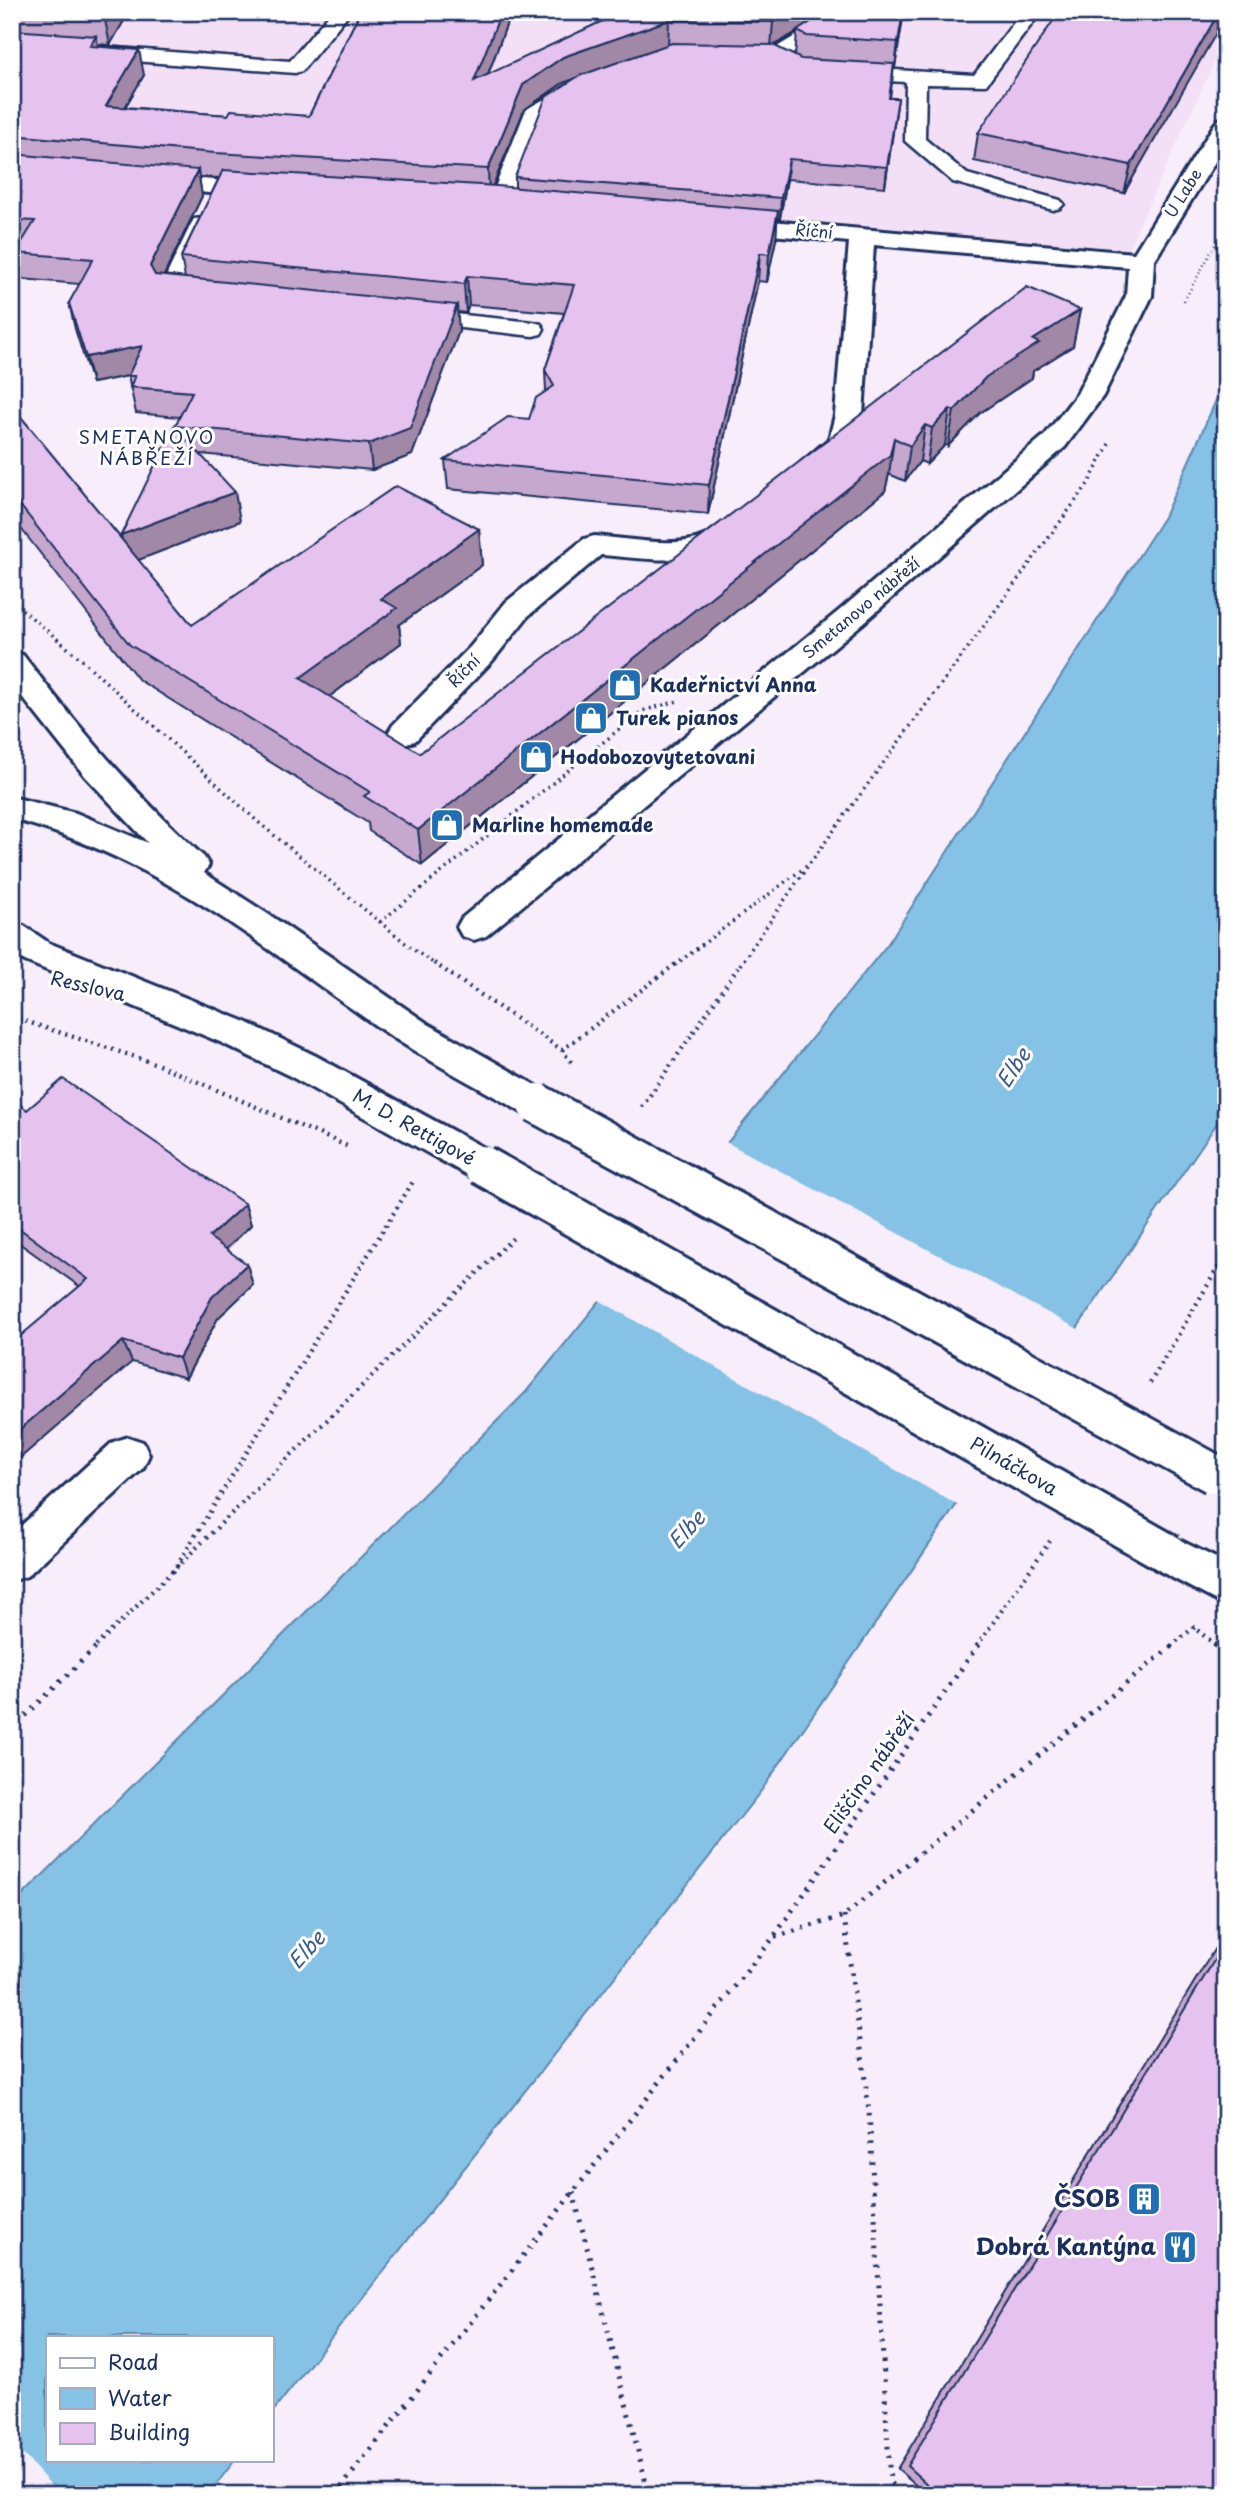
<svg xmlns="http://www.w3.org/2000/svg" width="1238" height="2507" font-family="'Playpen Sans',sans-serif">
<rect width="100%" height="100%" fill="#f8edfa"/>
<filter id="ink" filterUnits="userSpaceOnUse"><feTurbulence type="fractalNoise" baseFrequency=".0143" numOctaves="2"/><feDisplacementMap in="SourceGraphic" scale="14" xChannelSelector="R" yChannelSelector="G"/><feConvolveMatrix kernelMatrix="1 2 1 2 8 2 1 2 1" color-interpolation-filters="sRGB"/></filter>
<g filter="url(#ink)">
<path fill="#f3e0f7" d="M 12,12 L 1226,12 L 1226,37 L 1127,251 L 12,162 Z"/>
<path fill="#85c2e5" stroke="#5b87af" stroke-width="2" d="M 1226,378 L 1226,1110 L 761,1791 L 271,2414 L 271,2337 L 47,2337 L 47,2460 L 235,2460 L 208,2495 L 12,2495 L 12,1906 L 526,1392 L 887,945 L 1164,517 Z"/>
<path fill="#f8edfa" d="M 724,1141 L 1080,1330 L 959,1506 L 597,1299 Z
M 12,2442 L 60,2495 L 12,2495 Z"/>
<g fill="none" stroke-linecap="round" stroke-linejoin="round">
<g stroke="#1b2f5e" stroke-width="5">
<path id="lane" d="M 331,12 L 350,12 L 302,71 L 295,73 L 12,52 L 12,40 L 290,61 Z
M 835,12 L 858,12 L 783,60 L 741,61 L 731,55 L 741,49 L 772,50 Z
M 1022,12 L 1041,12 L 986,85 L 926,84 L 925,139 L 967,174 L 1060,200 L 1064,204 L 1060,208 L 1053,210 L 953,182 L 905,141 L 906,82 L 848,79 L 838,73 L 848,67 L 974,75 Z
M 580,80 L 590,86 L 587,90 L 544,115 L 510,205 L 506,209 L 492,209 L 488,205 L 525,112 L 528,108 Z
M 202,218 L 210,219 L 213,224 L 182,288 L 205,291 L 208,296 L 205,301 L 197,303 L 161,298 L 158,293 L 191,224 L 194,219 Z
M 414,310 L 533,322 L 541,324 L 544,329 L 541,334 L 533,336 L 406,322 L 403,317 L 406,312 Z"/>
</g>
<g stroke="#1b2f5e" stroke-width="6">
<path id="street" d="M 1226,118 L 1226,144 L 1154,261 L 1152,296 L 1103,396 L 1065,447 L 862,624 L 486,936 L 474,940 L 462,936 L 457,927 L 462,918 L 840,610 L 1045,435 L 1077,394 L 1126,296 L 1128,267 L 874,245 L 863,415 C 860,424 859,434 856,442 C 849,458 821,473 805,469 L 801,463 L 829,439 L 835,415 L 849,242 L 725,231 L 716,229 L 713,224 L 716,219 L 725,217 L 1134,253 L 1214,125 L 1218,120 Z
M 149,175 L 267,184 L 276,186 L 279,191 L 276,196 L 267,198 L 140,187 L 137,182 L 140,177 Z
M 732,520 L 742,523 L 746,529 C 718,572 644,558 601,555 L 528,616 L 493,660 L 415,741 L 404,744 L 393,741 L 388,733 L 393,725 L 471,646 L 506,602 L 584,539 L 594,536 C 623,538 677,549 704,536 C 714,531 720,523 732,520 Z
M 128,1437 L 143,1442 L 149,1455 L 143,1468 L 27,1576 L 12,1581 L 12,1534 L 113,1442 Z"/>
</g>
<g stroke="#1b2f5e" stroke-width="6">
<path id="primary" d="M 12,652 L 23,655 C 78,727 136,796 204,857 L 209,865 L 204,873 L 274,918 L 428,1024 L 549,1093 L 554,1103 L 549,1113 L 536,1117 L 523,1113 C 477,1086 429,1062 385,1032 C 264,948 158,857 12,819 L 12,797 L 76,813 L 148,843 L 85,776 L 12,684 Z
M 12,922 L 24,926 L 49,943 L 246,1022 L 316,1056 L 495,1154 L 501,1165 L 495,1176 L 482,1180 L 469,1176 L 290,1076 L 220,1042 L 25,961 L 12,952 Z
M 1169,1535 L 1226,1563 L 1226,1606 L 1154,1568 L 1148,1554 L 1154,1540 Z"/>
</g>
<path stroke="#1b2f5e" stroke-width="2.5" stroke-dasharray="1 3.5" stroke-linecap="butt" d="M 1184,301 L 1226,225"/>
<path stroke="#1b2f5e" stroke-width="3.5" stroke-dasharray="2 4.5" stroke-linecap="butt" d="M 12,601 L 82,660 L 258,822 L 414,950 L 436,965
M 380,922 L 642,711 L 678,701
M 675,965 L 808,865
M 740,965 L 810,863 L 1088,484 L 1110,442"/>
<path stroke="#1b2f5e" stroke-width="4.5" stroke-dasharray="2 5" stroke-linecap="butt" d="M 434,963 L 562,1050 L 574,1066
M 12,1017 L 154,1063 L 347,1146
M 562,1050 L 677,963
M 642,1107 L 741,963
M 1150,1383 L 1226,1254
M 173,1572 L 414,1180
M 1192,1626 L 1217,1646
M 96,1646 L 513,1238
M 977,1646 L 1050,1541
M 1171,1646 L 1197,1625"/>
<path stroke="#1b2f5e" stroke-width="5" stroke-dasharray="2.5 7" stroke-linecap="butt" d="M 1214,1645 L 1226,1654
M 12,1729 L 98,1645
M 844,1916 L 869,2111 L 890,2483 L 902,2495
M 775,1937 L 844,1916 L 1173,1645
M 573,2192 L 649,2495
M 335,2495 L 773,1938 L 978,1645"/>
<use href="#lane" fill="#fff" fill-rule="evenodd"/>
<use href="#street" fill="#fff" fill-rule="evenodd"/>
<use href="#primary" fill="#fff" fill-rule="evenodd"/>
<path stroke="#1b2f5e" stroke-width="3.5" d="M 923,18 L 928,12"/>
<g stroke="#1b2f5e" stroke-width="44" stroke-linecap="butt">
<path id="primary-bridge" d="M 536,1103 L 1214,1474
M 482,1165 L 1169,1554"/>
</g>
<use href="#primary-bridge" stroke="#fff" stroke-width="38"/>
</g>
<path fill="#c6a8ce" stroke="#1b2f5e" stroke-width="2" fill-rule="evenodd" d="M 12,12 L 129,12 L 110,45 L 97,44 L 98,47 L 144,75 L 125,107 L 228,115 L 309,116 L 360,12 L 511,12 L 488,75 L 622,12 L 904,12 L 895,67 L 894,67 L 890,98 L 898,98 L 885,187 L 787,179 L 780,218 L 777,218 L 776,239 L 767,282 L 758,281 L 708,514 L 448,489 L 445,460 L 529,419 L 546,391 L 545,370 L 564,313 L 469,305 L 466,313 L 457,312 L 459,331 L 412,455 L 372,470 L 200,454 L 240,521 L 138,560 L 192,625 L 479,529 L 482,565 L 399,625 L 401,643 L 329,697 L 420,753 L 1080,310 L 1073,346 L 1033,371 L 1032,378 L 980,413 L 948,446 L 945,445 L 927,464 L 920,461 L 905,481 L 889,474 L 885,491 L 422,865 L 369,831 L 368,823 L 139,680 L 12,517 L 12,406 L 123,541 L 180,417 L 136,413 L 128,376 L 92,383 L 75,329 L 69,303 L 80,284 L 22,279 L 15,253 L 20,245 L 12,245 ZM 797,32 L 795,56 L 774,46 ZM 575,78 L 515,177 L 515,188 L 493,186 L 524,110 L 563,83 ZM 199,177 L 219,178 L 181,257 L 185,278 L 164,275 L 202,196 Z
M 1226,12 L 1124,193 L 974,161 L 978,133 Z
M 12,1099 L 27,1110 L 245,1204 L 251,1225 L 226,1249 L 253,1285 L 218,1318 L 186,1378 L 132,1362 L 79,1286 L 12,1238 Z
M 1226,1930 L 1226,2495 L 927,2495 L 897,2469 Z"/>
<path fill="#a188a7" stroke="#1b2f5e" stroke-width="2" d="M 110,12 L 129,12 L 110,45 L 105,20 Z
M 501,12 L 511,12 L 476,106 L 474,81 Z
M 790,12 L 830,12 L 771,47 L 773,22 Z
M 903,12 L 904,12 L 895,67 L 898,42 Z
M 1219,12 L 1226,12 L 1226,16 L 1124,193 L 1131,165 Z
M 669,20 L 668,46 L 563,83 L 524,110 L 489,195 L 488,169 L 523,85 L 563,57 Z
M 96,36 L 101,61 L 90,46 Z
M 139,50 L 144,75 L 111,131 L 106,106 Z
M 898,98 L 895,118 L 885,187 L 887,167 Z
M 789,159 L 787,179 L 780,218 L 781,198 Z
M 198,170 L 202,196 L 156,292 L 150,266 Z
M 778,211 L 776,239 L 767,282 L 769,254 Z
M 760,253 L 758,281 L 708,514 L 709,485 Z
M 467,276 L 469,305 L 466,313 L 464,284 Z
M 457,305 L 459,331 L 412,455 L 372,470 L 369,444 Z
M 1080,310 L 1073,346 L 1033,371 L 1032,378 L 980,413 L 948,446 L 954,411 L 986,377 L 1033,340 Z
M 142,346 L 148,372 L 92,383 L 86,357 Z
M 950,409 L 945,445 L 927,464 L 932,428 Z
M 925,425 L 920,461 L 905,481 L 910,446 Z
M 894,438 L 889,474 L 885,491 L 422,865 L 418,830 Z
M 235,492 L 240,521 L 128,564 L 121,535 Z
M 479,529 L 482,565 L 399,625 L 401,643 L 306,714 L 300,678 L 381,599 Z
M 245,1204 L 251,1225 L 216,1259 L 209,1237 Z
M 247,1264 L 253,1285 L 218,1318 L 186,1378 L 179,1358 L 212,1297 Z
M 123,1341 L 132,1362 L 12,1465 L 12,1436 Z"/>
<path fill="#e6c3ef" stroke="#1b2f5e" stroke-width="2" d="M 12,12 L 110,12 L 105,20 Z
M 360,12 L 501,12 L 474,81 L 622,12 L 790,12 L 773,22 L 669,20 L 563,57 L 523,85 L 488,169 L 215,153 L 12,135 L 12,30 L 96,36 L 90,46 L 139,50 L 106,106 L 228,115 L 231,110 L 309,116 Z
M 826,12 L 903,12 L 898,42 L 807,36 L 797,31 Z
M 1059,12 L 1219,12 L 1131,165 L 978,133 Z
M 672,43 L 773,45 L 801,59 L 894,64 L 889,98 L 898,98 L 887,167 L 789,159 L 781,198 L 515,177 L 546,97 L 579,76 Z
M 12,154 L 198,170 L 150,266 L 155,275 L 457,305 L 410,428 L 369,444 L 175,426 L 192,392 L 130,387 L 135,376 L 128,376 L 142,346 L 86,357 L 69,303 L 93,259 L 15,253 L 35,221 L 12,220 Z
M 223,170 L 497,186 L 778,211 L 769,254 L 760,253 L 709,485 L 445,460 L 508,417 L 529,419 L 536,398 L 554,386 L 545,370 L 574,285 L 467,276 L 464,284 L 181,257 Z
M 1027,287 L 1080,310 L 1033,340 L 1039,343 L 986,377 L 954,411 L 950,409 L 932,428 L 925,425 L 910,446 L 894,438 L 890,455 L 418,830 L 364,796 L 370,792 L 130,645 L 12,495 L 12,406 L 192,625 L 396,486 L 479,529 L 381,599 L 397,608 L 300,678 L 420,753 Z
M 174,426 L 235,492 L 121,535 Z
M 63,1079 L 245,1204 L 209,1237 L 247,1264 L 212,1297 L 179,1358 L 123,1341 L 12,1436 L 12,1343 L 88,1279 L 12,1223 L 12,1099 L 27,1110 Z
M 1226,1941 L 1226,2495 L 939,2495 L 907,2466 Z"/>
</g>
<defs>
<g id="shop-square" transform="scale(1.75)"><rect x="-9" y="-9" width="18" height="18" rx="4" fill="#1f6fb2" stroke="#fff"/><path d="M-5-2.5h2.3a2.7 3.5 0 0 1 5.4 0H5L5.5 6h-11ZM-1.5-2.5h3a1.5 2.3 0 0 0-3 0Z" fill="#fff"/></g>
<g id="building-square" transform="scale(1.75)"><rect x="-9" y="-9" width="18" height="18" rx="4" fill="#1f6fb2" stroke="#fff"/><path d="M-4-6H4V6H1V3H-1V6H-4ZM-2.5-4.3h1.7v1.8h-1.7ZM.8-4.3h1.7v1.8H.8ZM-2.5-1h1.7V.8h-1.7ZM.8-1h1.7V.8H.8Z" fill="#fff"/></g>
<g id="restaurant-square" transform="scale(1.75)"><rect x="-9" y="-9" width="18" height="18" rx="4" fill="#1f6fb2" stroke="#fff"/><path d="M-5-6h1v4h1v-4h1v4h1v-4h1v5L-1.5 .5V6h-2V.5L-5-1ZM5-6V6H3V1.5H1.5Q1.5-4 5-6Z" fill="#fff"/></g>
</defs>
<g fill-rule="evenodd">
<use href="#shop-square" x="625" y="685"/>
<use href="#shop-square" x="591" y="718"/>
<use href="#shop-square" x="536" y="757"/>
<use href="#shop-square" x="447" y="825"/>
<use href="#building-square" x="1144" y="2199"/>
<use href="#restaurant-square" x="1180" y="2247"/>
</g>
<g text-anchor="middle" stroke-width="6" stroke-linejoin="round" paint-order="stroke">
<g font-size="16" fill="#1b2f5e" stroke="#fff">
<text transform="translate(1183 193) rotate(-58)" y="6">U Labe</text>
<text transform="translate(814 231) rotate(5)" y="6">Říční</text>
<text transform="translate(861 608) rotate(-40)" y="6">Smetanovo nábřeží</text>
<text transform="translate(464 671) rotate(-46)" y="6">Říční</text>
</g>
<g font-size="18" letter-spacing="2" fill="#1b2f5e" stroke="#fff">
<text x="147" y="444">SMETANOVO<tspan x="147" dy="21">NÁBŘEŽÍ</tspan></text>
</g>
<g font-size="19" font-weight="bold" fill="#1b2f5e" stroke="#fff" text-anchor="start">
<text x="650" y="692">Kadeřnictví Anna</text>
<text x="616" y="725">Turek pianos</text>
<text x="560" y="764">Hodobozovytetovani</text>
<text x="472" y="832">Marline homemade</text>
</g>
<g font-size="19" fill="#1b2f5e" stroke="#fff">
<text transform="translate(88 986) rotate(13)" y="7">Resslova</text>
<text transform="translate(414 1127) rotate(29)" y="7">M. D. Rettigové</text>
<text transform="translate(1014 1466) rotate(30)" y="7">Pilnáčkova</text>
<text transform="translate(869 1773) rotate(-55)" y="7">Eliščino nábřeží</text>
</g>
<g font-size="21" font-style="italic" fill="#3b5b86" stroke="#fff">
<text transform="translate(1014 1068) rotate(-57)" y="7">Elbe</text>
<text transform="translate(687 1530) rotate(-48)" y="7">Elbe</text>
<text transform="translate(307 1950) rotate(-48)" y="7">Elbe</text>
</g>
<g font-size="23" font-weight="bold" fill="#1b2f5e" stroke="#fff" text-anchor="end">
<text x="1120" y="2207">ČSOB</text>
<text x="1156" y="2255">Dobrá Kantýna</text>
</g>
</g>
<rect width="1238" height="2507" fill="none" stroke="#fff" stroke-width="42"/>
<rect x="21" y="21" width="1196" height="2465" fill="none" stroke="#1b2f5e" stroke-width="2.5" filter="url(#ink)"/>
<rect x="46" y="2336" width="228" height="126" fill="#ffffff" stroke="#a4acbf" stroke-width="2"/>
<rect x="60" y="2358" width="35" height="10" fill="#ffffff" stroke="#a4acbf" stroke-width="2"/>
<text x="108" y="2370" font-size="21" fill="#1b2f5e">Road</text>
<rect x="60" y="2388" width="35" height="21" fill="#85c2e5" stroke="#a4acbf" stroke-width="2"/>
<text x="108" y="2406" font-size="21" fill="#1b2f5e">Water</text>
<rect x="60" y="2423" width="35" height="21" fill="#e6c3ef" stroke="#a4acbf" stroke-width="2"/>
<text x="108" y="2440" font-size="21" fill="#1b2f5e">Building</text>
</svg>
